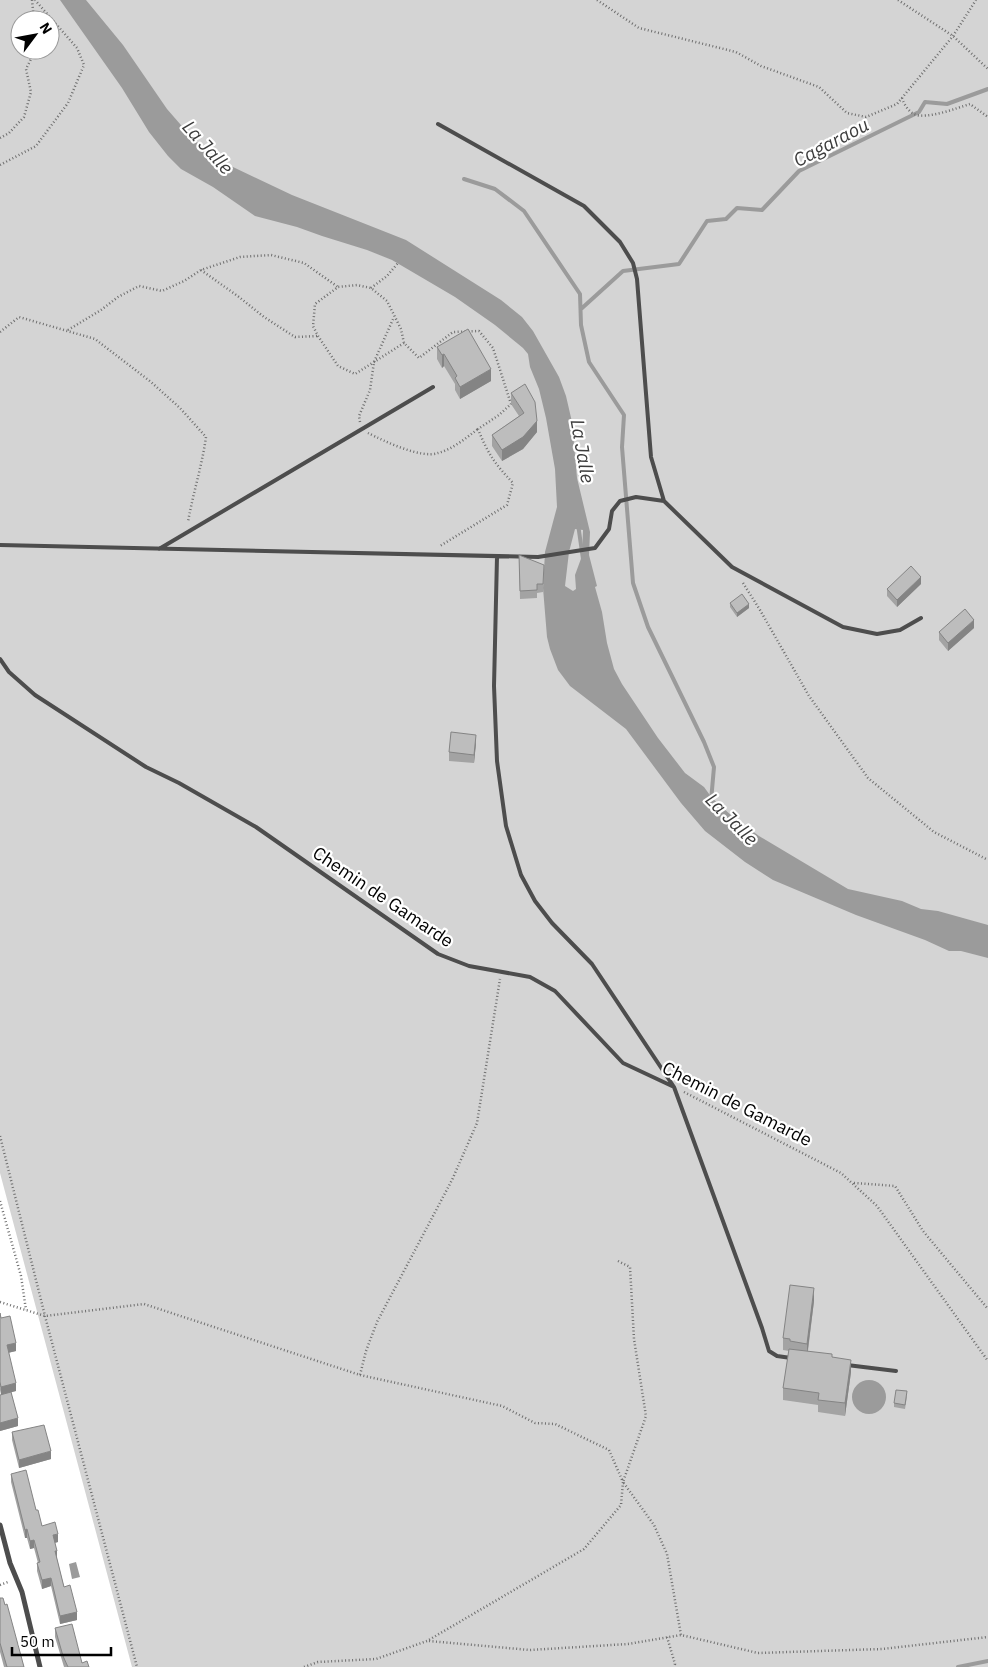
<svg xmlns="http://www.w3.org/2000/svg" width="988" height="1667" font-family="'IBM Plex Sans',sans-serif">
<rect width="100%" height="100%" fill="#fff"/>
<path fill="#d4d4d4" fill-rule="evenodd" d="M 0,0 L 988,0 L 988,1667 L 132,1667 L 0,1173 ZM 20,20 L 50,20 L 50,50 L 20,50 Z"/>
<path fill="#9b9b9b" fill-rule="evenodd" d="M 60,0 L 86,0 L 123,45 L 167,109 L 187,132 L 212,157 L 292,195 L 406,240 L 501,300 L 522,317 L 533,331 L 559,377 L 566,396 L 572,422 L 577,478 L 590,532 L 589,555 L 597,586 L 595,587 L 602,612 L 607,643 L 614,669 L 622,684 L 658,738 L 685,773 L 704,787 L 712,798 L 732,816 L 759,836 L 848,889 L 902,901 L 921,909 L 938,911 L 988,925 L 988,958 L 961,951 L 949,951 L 925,940 L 856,915 L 773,880 L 745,862 L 705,831 L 681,803 L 626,729 L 570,686 L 558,670 L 550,649 L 547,637 L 543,588 L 545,552 L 557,507 L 555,469 L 546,418 L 539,389 L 530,367 L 528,354 L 523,348 L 495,325 L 455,297 L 392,260 L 367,250 L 322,236 L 297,227 L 255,216 L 213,187 L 181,169 L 168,156 L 149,132 L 122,88 ZM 575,529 L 583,530 L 582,556 L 575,575 L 576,589 L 573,591 L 565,586 L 569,552 Z
M852 1397a17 17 0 1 1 34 0a17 17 0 1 1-34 0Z
M 76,1562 L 80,1577 L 72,1579 L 69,1564 Z"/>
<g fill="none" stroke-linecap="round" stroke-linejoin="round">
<path stroke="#9b9b9b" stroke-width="4" d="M 464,179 L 495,189 L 524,211 L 580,294 L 581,325 L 589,362 L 624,415 L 622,447 L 633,583 L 648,627 L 704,742 L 714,767 L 711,801
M 581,309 L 623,271 L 679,264 L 707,221 L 726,219 L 737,208 L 762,210 L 799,171 L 919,112 L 925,102 L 947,104 L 988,89
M 578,524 L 583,559
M 958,1667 L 988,1661"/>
<path stroke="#6f6f6f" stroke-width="2.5" stroke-dasharray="1 2.5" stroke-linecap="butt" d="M 32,0 L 34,20
M 597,0 L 639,28 L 736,52 L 761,66 L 819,87 L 847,113 L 866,117 L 897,104 L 953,36 L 976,0
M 898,0 L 953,36 L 988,69
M 902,98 C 904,104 908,111 914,114 C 926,120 957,108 970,104 L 988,117
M 0,138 L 9,133 L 24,117 L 31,92 L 26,69 L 31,59 L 32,50
M 0,165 L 36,146 L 68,103 L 84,65 L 77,48 L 35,0
M 201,270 L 239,297 L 264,317 L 295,337 L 318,336
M 371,288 L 387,276 L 398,263
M 68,330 L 101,310 L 118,297 L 139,286 L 162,291 L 184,281 L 201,270 L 240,257 L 271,255 L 304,263 L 338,287
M 0,332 L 19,317 L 95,339 L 151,382 L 180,408 L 206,437 C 202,466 193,493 188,522
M 404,343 L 355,374 L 338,366 L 318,336 L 313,326 L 315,304 L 338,287 L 357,285 L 371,288 L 387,301 L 401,329 L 404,343 L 419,358 L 453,332 L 479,331 L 493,348 L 511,404 L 499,415 L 478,429 C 488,454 495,464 513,483 L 507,505 L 440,546
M 360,422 L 359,416 L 370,390 L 374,362 L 394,317
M 368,433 C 384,441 421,459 438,453 C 453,449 466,438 478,429
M 743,583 L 760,610 L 809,696 L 868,778 L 934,832 L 988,860
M 684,1092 L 841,1173 L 877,1206 L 988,1361
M 0,1136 L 45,1316 L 137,1667
M 854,1183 L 895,1186 L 923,1231 L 988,1309
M 0,1201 L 21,1276 L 26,1310
M 618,1261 L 630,1267 L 634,1339 L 646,1416 L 623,1482 L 654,1525 L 667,1554 L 681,1635
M 0,1302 L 45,1316 L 144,1304 L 360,1375 L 366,1351 L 377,1322 L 452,1180 L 477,1123 L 500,979
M 0,1585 L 8,1582
M 667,1637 L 675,1664 L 674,1667
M 429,1641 L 530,1650 L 628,1644 L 681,1635 L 758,1653 L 882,1649 L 988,1637
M 304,1667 L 318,1662 L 376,1659 L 427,1641 L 584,1549 L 621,1505 L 623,1482 L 609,1450 L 555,1424 L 535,1423 L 502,1406 L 360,1375"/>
<path stroke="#4d4d4d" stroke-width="4" d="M 438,124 L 584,206 L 620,242 L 633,263 L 637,279 L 651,457 L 664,501
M 0,545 L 538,557 L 595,548 L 609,529 L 612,511 L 620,501 L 636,497 L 664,501 L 732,567 L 843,627 L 877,634 L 900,630 L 921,618
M 159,549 L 433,387
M 497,557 L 494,686 L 497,761 L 506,826 L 521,875 L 535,901 L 552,923 L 592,964 L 674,1087 L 762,1328 L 769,1351 L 777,1356 L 791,1358
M 0,659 L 9,672 L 35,695 L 146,767 L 179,783 L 256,827 L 438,954 L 469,966 L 530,977 L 555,991 L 623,1063 L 672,1086
M 847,1365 L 896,1371"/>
<path stroke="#4d4d4d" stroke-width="5" d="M 0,1525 L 10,1563 L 22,1592 L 40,1667"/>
</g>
<path fill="#a3a3a3" d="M 437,347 L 491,381 L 460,399 L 455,390 L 455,384 L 444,366 L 442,368 L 437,359 Z
M 511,393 L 537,432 L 523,449 L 502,461 L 492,446 L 492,435 L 519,416 L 511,404 Z
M 519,555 L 544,573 L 543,592 L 537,593 L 537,598 L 520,599 Z
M 921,584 L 897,607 L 887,596 L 887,589 Z
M 730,603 L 749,608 L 737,617 L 730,607 Z
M 974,628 L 948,651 L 939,640 L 939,632 Z
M 476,743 L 474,763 L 449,761 L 449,752 Z
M 814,1301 L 808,1351 L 832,1357 L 851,1372 L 845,1416 L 818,1412 L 818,1405 L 783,1400 L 783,1388 L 789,1351 L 783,1350 L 783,1338 Z
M 0,1313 L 1,1318 L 16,1351 L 8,1353 L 16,1391 L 11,1392 L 18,1426 L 0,1431 L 0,1395 L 1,1395 L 0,1390 Z
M 907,1396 L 905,1409 L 894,1407 L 894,1403 Z
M 12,1432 L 51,1459 L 19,1468 L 12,1440 Z
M 11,1474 L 36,1510 L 42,1526 L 58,1542 L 55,1543 L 57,1559 L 64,1587 L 77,1620 L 60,1624 L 51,1586 L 42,1589 L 37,1571 L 37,1563 L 38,1563 L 34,1548 L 30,1549 L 27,1538 L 25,1538 L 11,1482 Z
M 0,1598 L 24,1667 L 4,1667 L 0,1652 Z
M 55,1628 L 82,1663 L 89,1667 L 64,1667 L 55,1637 Z"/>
<path fill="#848484" d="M 444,354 L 444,366 L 442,368 L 442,355 Z
M 491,369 L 491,381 L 460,399 L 460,387 Z
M 537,421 L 537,432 L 523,449 L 502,461 L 502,450 Z
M 921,577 L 921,584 L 897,607 L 897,600 Z
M 749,604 L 749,608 L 737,617 L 737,613 Z
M 974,620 L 974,628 L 948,651 L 948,643 Z
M 476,735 L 476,743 L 474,763 L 474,755 Z
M 814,1288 L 814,1301 L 807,1356 L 807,1344 Z
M 16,1343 L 16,1351 L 7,1353 L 7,1345 Z
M 851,1360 L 851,1372 L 845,1416 L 845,1403 Z
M 16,1383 L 16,1391 L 1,1395 L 1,1387 Z
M 18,1418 L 18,1426 L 0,1431 L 0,1423 Z
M 51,1451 L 51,1459 L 19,1468 L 19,1460 Z
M 27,1529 L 27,1538 L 25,1538 L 25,1530 Z
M 58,1534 L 58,1542 L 53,1543 L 53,1535 Z
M 34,1540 L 34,1548 L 30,1549 L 30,1541 Z
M 55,1551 L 57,1551 L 57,1559 L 55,1559 Z
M 51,1578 L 51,1586 L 42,1589 L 42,1580 Z
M 77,1612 L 77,1620 L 60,1624 L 60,1616 Z"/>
<path fill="#bdbdbd" stroke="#848484" d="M 468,329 L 491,369 L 460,387 L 455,378 L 457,376 L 444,354 L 442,355 L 437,347 Z
M 525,384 L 535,402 L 537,421 L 523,437 L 502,450 L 492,435 L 524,413 L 511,393 Z
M 519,555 L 544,565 L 543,584 L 537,584 L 537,590 L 520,591 Z
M 911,566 L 921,577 L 897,600 L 887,589 Z
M 742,594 L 749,604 L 737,613 L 730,603 Z
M 965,609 L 974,620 L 948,643 L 939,632 Z
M 451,732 L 476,735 L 474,755 L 449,752 Z
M 790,1285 L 814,1288 L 807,1344 L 790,1341 L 790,1339 L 783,1338 Z
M 0,1313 L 1,1318 L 10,1316 L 16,1343 L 7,1345 L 16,1383 L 1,1387 L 0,1382 Z
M 789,1349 L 832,1354 L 832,1357 L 851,1360 L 845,1403 L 818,1400 L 819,1393 L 783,1388 Z
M 896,1390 L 907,1391 L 905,1405 L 894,1403 Z
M 11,1392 L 18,1418 L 0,1423 L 0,1395 Z
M 44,1425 L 51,1451 L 19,1460 L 12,1432 Z
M 26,1470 L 36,1510 L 38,1510 L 42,1526 L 55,1522 L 58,1534 L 53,1535 L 57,1551 L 55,1551 L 64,1587 L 70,1585 L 77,1612 L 60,1616 L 51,1578 L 42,1580 L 37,1563 L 40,1562 L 34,1540 L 30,1541 L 27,1529 L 25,1530 L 11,1474 Z
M 0,1598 L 3,1598 L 5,1605 L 7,1604 L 24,1667 L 7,1667 L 0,1643 Z
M 72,1624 L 82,1663 L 87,1661 L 89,1667 L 68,1667 L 63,1656 L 55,1628 Z"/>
<g text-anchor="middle" stroke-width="4.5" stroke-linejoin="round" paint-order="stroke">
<g font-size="18" fill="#000" stroke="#fff">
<text transform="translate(383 897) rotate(34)" y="6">Chemin de Gamarde</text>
<text transform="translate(737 1104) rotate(27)" y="6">Chemin de Gamarde</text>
</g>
<g font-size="19" font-style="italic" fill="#3c3c3c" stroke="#fff">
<text transform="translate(831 142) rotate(-28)" y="7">Cagaraou</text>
<text transform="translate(208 147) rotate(48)" y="7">La Jalle</text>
<text transform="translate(583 451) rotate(80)" y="7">La Jalle</text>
<text transform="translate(732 819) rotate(45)" y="7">La Jalle</text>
</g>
</g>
<g transform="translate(35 35) rotate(58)"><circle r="24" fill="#ffffff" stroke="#999999"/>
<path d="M0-4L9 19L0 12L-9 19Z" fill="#000000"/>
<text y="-8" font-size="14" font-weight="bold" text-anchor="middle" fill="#000000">N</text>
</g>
<path d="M12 1647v8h99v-8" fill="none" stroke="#000000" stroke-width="2.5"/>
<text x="20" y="1647" font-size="15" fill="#000000" stroke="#ffffff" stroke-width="4" paint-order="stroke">50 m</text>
</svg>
